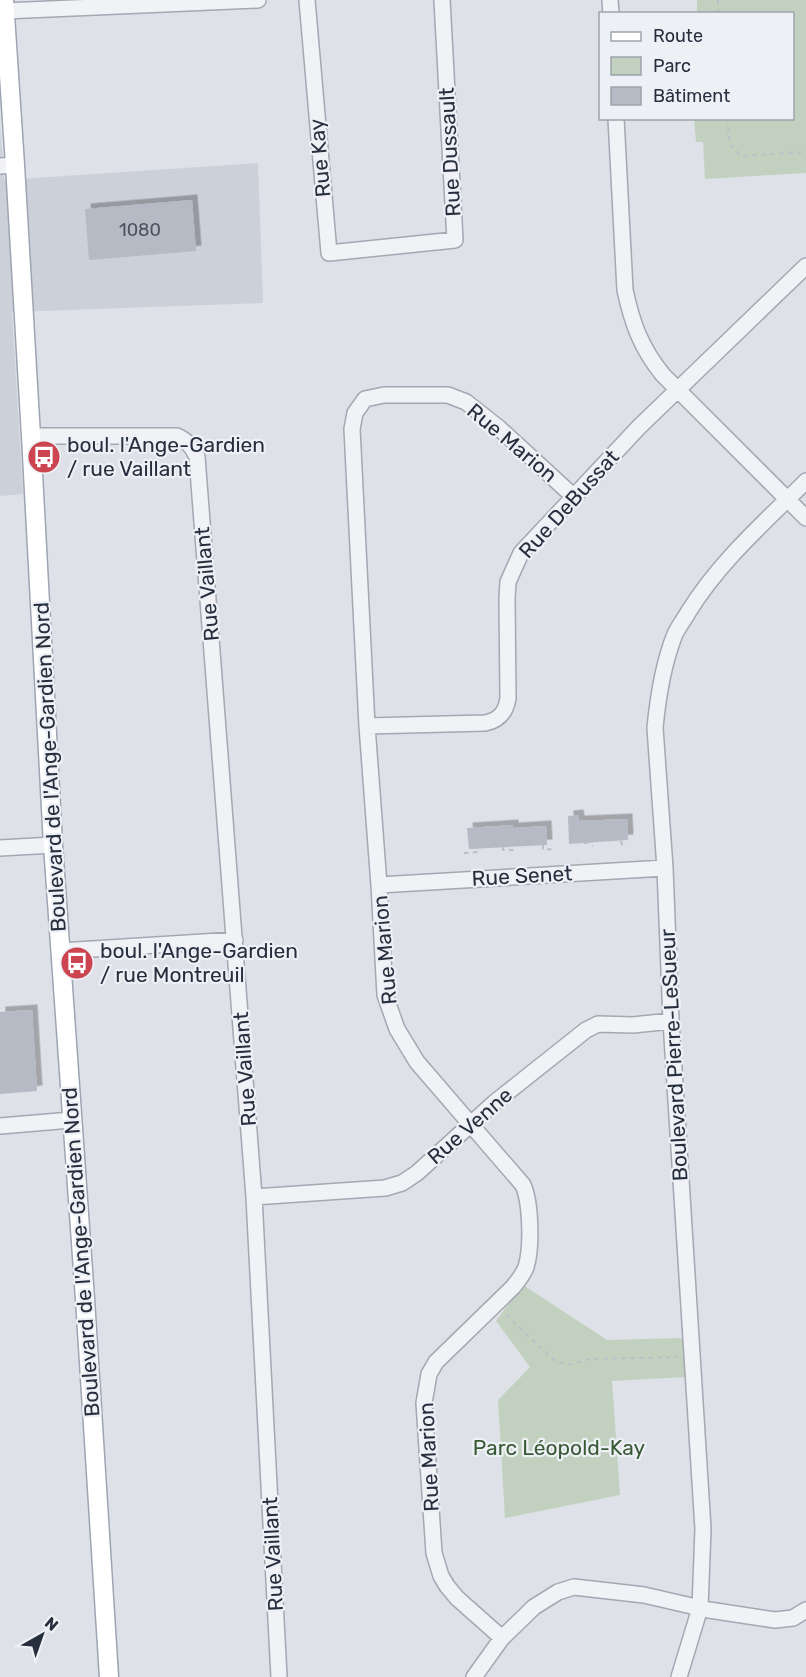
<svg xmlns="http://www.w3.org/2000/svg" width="806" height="1677" font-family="Rubik,sans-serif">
<defs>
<filter id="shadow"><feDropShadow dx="5.5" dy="-5.5" stdDeviation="0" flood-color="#0004"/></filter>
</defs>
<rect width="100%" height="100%" fill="#dee1e7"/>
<path fill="#ccd0d9" d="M 0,126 L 4,180 L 258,163 L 263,303 L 12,312 L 23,494 L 0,496 Z"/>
<path fill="#c2d1bf" d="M 697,0 L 806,0 L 806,173 L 705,179 L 703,142 L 696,142 L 694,119 L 792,118 L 792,14 L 697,13 Z
M 523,1285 L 607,1340 L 684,1338 L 685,1377 L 612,1381 L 620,1495 L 505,1518 L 498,1400 L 530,1367 L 496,1321 Z"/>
<path fill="#b5bac4" filter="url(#shadow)" d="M 192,200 L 196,251 L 89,260 L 85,209 Z
M 578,815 L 579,821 L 627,819 L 628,840 L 569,844 L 568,816 Z
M 513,825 L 513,828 L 546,826 L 547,845 L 469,849 L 467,828 Z
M 32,1010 L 37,1091 L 0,1094 L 0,1012 Z"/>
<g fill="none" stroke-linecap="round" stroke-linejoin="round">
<g stroke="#a3a8b1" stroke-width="18">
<path id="minor" d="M 307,0 L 329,253 L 455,240 L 442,0
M 610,0 L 611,14
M 4,11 L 258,0
M 616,118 L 625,290 C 632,323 641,348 663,375 L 806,518
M 0,166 L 15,165
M 31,436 L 177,436 C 188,441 192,447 197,457 L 254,1197 L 279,1677
M 367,726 L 485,723 C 500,720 506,712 508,698 L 507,599 L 508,582 L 521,553 L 639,427 L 806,266
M 0,848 L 53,845
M 379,885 L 665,868
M 61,951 L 235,940
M 0,1126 L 71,1120
M 254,1197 L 385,1188 L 402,1183 L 417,1173 L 494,1103 L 586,1030 L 598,1024 L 633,1025 L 671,1021
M 502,1638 L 457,1598 L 447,1586 L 441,1576 L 434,1553 L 424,1403 L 429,1374 L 436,1362 L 513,1287 C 518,1281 523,1275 526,1267 C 532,1248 531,1203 523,1185 L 417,1062 L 397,1029 L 385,995 L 379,885 L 367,726 L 352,429 L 355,413 L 365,399 L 384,395 L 448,395 L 466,402 L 499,428 L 573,496
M 474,1677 L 502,1638 L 534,1607 L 558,1592 L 574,1587 L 644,1595 L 709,1610 L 775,1620 L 793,1618 L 806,1610
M 679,1677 L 700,1608 L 703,1529 L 671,1021 L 665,868 L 655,728 C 658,696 663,664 675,634 C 679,626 685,618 689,611 C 720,561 765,522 806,481"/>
</g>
<g stroke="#9da5b3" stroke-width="21">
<path id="major" d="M 4,0 L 15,165 L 31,436 L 53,845 L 85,1299 L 109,1677"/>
</g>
<path stroke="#bcbfc6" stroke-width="2" stroke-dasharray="4.5 4.5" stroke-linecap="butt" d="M 718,0 L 718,14
M 727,118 L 730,145 L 741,156 L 806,152
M 621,841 L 623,849
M 584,843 L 588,843 L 593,846
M 543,845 L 543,850 L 552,849
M 503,847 L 503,850 L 518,850
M 464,853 L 479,852 L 478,848
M 506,1315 L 555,1361 L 568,1365 L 589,1359 L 678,1357"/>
<use href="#minor" stroke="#f1f2f6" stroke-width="15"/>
<use href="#major" stroke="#fff" stroke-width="18"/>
</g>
<defs>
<g id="bus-disc" transform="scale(1.725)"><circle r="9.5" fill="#cc444f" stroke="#edf0f5"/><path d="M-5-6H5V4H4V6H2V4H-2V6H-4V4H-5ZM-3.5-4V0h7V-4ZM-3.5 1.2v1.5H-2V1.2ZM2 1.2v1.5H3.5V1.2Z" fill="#fff"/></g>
</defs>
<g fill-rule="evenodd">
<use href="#bus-disc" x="44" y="457"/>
<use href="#bus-disc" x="77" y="963"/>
</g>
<g text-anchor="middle" stroke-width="4.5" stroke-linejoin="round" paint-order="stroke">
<g font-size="18" fill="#4a5160">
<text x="140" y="236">1080</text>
</g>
<g font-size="21" fill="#272e3e" stroke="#edf0f5">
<text transform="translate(450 152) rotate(-93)" y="7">Rue Dussault</text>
<text transform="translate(320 158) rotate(-95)" y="7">Rue Kay</text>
<text transform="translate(512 443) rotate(40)" y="7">Rue Marion</text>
<text transform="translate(569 504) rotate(-48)" y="7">Rue DeBussat</text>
<text transform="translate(207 584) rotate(-95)" y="7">Rue Vaillant</text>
<text transform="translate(50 767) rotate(-93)" y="7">Boulevard de l'Ange-Gardien Nord</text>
<text transform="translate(522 876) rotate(-3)" y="7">Rue Senet</text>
<text transform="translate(385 950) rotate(-95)" y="7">Rue Marion</text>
<text transform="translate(674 1055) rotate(-93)" y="7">Boulevard Pierre-LeSueur</text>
<text transform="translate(245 1069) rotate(-94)" y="7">Rue Vaillant</text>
<text transform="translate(470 1126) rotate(-41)" y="7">Rue Venne</text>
<text transform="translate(81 1252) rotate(-94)" y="7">Boulevard de l'Ange-Gardien Nord</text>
<text transform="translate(429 1457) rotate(-93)" y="7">Rue Marion</text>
<text transform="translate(273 1554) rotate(-93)" y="7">Rue Vaillant</text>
</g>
<g font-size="21" fill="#272e3e" stroke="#edf0f5" text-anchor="start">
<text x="67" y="452">boul. l'Ange-Gardien<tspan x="67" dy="24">/ rue Vaillant</tspan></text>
<text x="100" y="958">boul. l'Ange-Gardien<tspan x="100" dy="24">/ rue Montreuil</tspan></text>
</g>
<g font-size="21" fill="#395935" stroke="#edf0f5">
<text x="559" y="1455">Parc Léopold-Kay</text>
</g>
</g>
<rect x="599" y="12" width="195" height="108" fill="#edf0f5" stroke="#9ea2ac" stroke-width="1.5"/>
<rect x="611" y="32" width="30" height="9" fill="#ffffff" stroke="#9ea2ac" stroke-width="1.5"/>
<text x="653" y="42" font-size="18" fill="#272e3e">Route</text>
<rect x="611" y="57" width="30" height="18" fill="#c2d1bf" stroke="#9ea2ac" stroke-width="1.5"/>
<text x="653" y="72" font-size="18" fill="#272e3e">Parc</text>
<rect x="611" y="87" width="30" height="18" fill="#b5bac4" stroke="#9ea2ac" stroke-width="1.5"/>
<text x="653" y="102" font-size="18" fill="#272e3e">Bâtiment</text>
<g transform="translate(42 1635) rotate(40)" stroke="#edf0f5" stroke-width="4.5" paint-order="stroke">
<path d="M0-4.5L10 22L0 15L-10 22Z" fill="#272e3e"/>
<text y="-9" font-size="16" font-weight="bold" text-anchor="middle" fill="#272e3e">N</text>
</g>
</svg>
